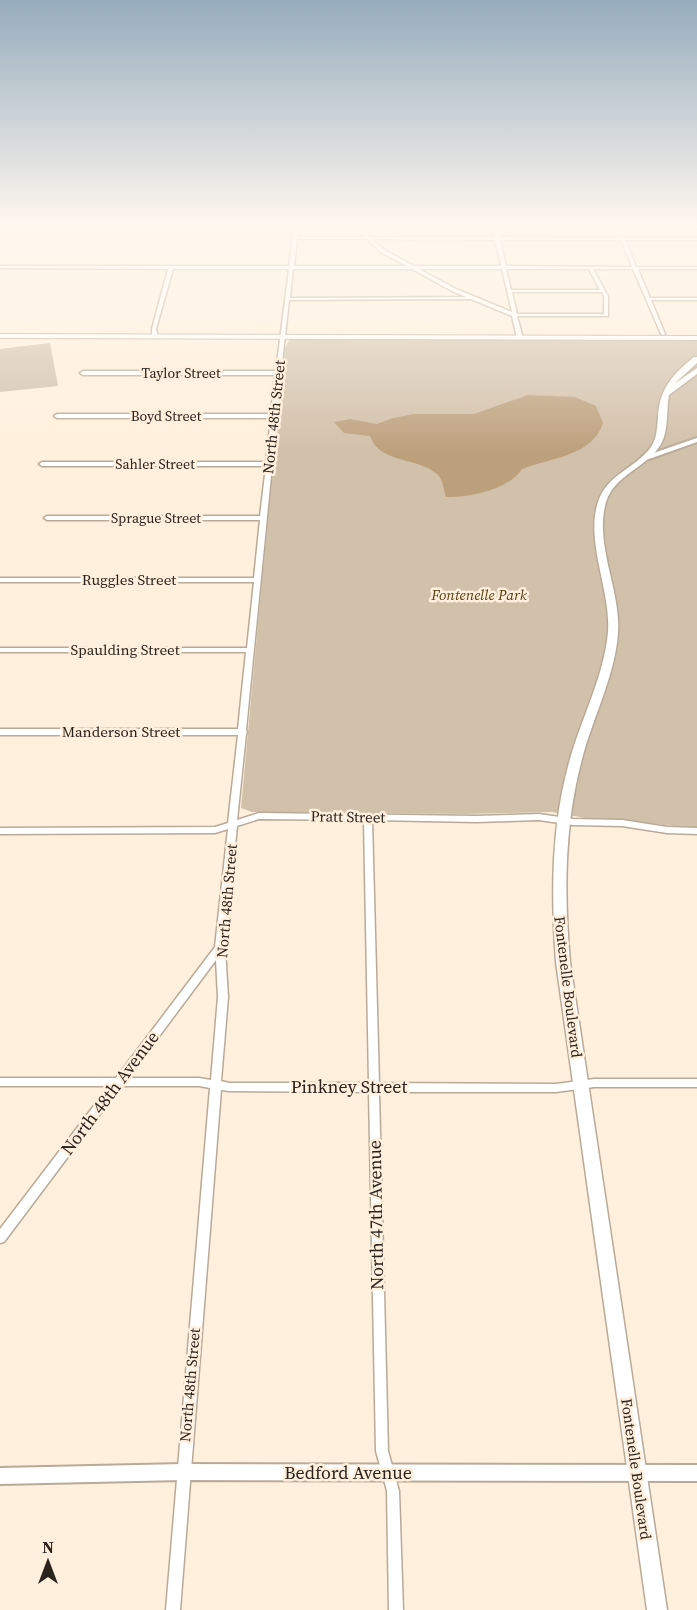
<svg xmlns="http://www.w3.org/2000/svg" width="697" height="1610" font-family="'Source Serif 4',serif">
<rect width="100%" height="100%" fill="#ffefdc"/>
<path fill="#d1c0aa" d="M 290,338 L 697,340 L 697,828 L 585,818 L 552,812 L 467,814 L 252,812 L 241,808 L 283,353 Z
M 50,343 L 58,386 L 0,392 L 0,349 Z"/>
<path fill="#bca07c" d="M 528,395 L 575,397 L 596,406 L 603,423 C 593,456 550,458 522,469 C 510,489 469,498 446,497 C 444,491 443,480 438,475 C 420,457 379,464 370,436 L 344,433 L 334,422 L 350,419 L 377,424 L 393,418 L 414,414 L 474,414 Z"/>
<g fill="none" stroke-linecap="round" stroke-linejoin="round">
<g stroke="#b9aa98" stroke-width="3">
<path id="minor" d="M 294,229 L 298,229 L 297,237 L 365,237 L 359,229 L 363,229 L 369,237 L 495,237 L 493,229 L 497,229 L 499,237 L 619,238 L 616,229 L 620,229 L 624,238 L 697,238 L 697,240 L 625,240 L 636,267 L 697,267 L 697,269 L 638,269 L 650,298 L 697,298 L 697,300 L 651,300 L 665,334 L 663,335 L 661,334 L 633,269 L 593,269 L 608,296 L 608,316 L 517,316 L 523,338 L 520,340 L 517,338 L 512,316 L 471,299 L 289,300 L 283,354 L 246,730 L 247,732 L 246,734 L 237,820 L 259,813 L 476,816 L 539,814 L 573,819 L 622,820 L 667,827 L 697,828 L 697,834 L 667,833 L 622,826 L 573,825 L 539,820 L 476,822 L 372,820 L 379,1083 L 556,1084 L 594,1079 L 697,1079 L 697,1087 L 594,1087 L 556,1092 L 379,1092 L 388,1451 L 399,1491 L 403,1610 L 389,1610 L 387,1491 L 376,1451 L 369,1092 L 229,1091 L 221,1090 L 180,1610 L 166,1610 L 210,1088 L 199,1086 L 121,1086 L 4,1242 L 0,1243 L 0,1229 L 109,1086 L 0,1086 L 0,1078 L 116,1078 L 215,947 L 228,829 L 215,833 L 0,834 L 0,828 L 215,827 L 228,823 L 238,735 L 0,735 L 0,729 L 238,729 L 246,652 L 0,652 L 0,648 L 247,648 L 254,582 L 0,582 L 0,578 L 254,578 L 260,520 L 47,520 L 44,518 L 47,516 L 260,516 L 266,466 L 42,466 L 39,464 L 42,462 L 266,462 L 271,418 L 57,418 L 54,416 L 57,414 L 271,414 L 275,375 L 83,375 L 80,373 L 83,371 L 276,371 L 289,269 L 173,269 L 156,329 L 158,336 L 155,338 L 152,336 L 152,329 L 168,269 L 0,268 L 0,266 L 289,266 ZM 297,239 L 367,239 L 382,253 L 407,266 L 294,266 ZM 371,239 L 495,240 L 501,266 L 414,266 L 386,251 ZM 500,240 L 621,240 L 632,267 L 506,266 ZM 293,269 L 412,269 L 452,291 L 466,297 L 290,298 ZM 419,269 L 502,269 L 512,312 L 456,289 ZM 506,269 L 589,269 L 600,290 L 511,290 ZM 512,292 L 602,292 L 604,296 L 604,314 L 517,314 ZM 259,819 L 364,820 L 369,1083 L 229,1083 L 221,1081 L 228,997 L 225,948 L 237,826 ZM 216,960 L 218,997 L 211,1080 L 199,1078 L 128,1078 Z"/>
</g>
<g stroke="#b9aa98" stroke-width="4">
<path id="tertiary" d="M 697,438 L 697,442 L 649,459 L 642,457 Z
M 183,1464 L 697,1465 L 697,1481 L 183,1480 L 0,1484 L 0,1468 Z"/>
</g>
<g stroke="#b9aa98" stroke-width="3">
<path id="secondary" d="M 694,357 L 697,357 L 697,363 L 674,384 L 697,368 L 697,374 L 669,395 C 666,410 669,430 661,444 C 647,468 615,474 606,502 C 594,545 621,590 618,633 C 615,676 593,717 582,759 C 564,826 564,894 570,962 L 667,1610 L 647,1610 L 556,962 C 551,893 551,825 570,759 C 582,717 604,676 608,632 C 611,590 585,542 598,502 C 607,474 635,469 651,447 C 657,438 657,428 658,417 C 659,389 673,374 694,357 Z"/>
</g>
<g stroke="#b9aa98" stroke-width="2">
<path id="primary" d="M 0,334 L 697,336 L 697,340 L 0,338 Z"/>
</g>
<use href="#minor" fill="#fff" fill-rule="evenodd"/>
<use href="#tertiary" fill="#fff" fill-rule="evenodd"/>
<use href="#secondary" fill="#fff" fill-rule="evenodd"/>
<use href="#primary" fill="#fff" fill-rule="evenodd"/>
</g>
<linearGradient id="sky" x2="0" y2="1"><stop stop-color="#96acbd"/><stop offset="0.5" stop-color="#fff8ef"/><stop offset="1" stop-color="#fff8ef" stop-opacity="0"/></linearGradient>
<rect width="697" height="454" fill="url(#sky)"/>
<g text-anchor="middle" stroke-width="5" stroke-linejoin="round" paint-order="stroke">
<g font-size="14" fill="#2a241d" stroke="#ffefdc">
<text x="181" y="378">Taylor Street</text>
<text x="166" y="421">Boyd Street</text>
<text x="155" y="469">Sahler Street</text>
<text x="156" y="523">Sprague Street</text>
</g>
<g font-size="15" fill="#2a241d" stroke="#ffefdc">
<text transform="translate(274 417) rotate(-84)" y="5">North 48th Street</text>
<text x="129" y="585">Ruggles Street</text>
<text x="125" y="655">Spaulding Street</text>
<text x="121" y="737">Manderson Street</text>
<text transform="translate(348 817) rotate(1)" y="5">Pratt Street</text>
<text transform="translate(227 901) rotate(-85)" y="5">North 48th Street</text>
<text transform="translate(568 987) rotate(83)" y="5">Fontenelle Boulevard</text>
<text transform="translate(190 1385) rotate(-85)" y="5">North 48th Street</text>
<text transform="translate(636 1469) rotate(82)" y="5">Fontenelle Boulevard</text>
</g>
<g font-size="15" font-style="italic" fill="#593c0f" stroke="#ffefdc">
<text x="479" y="600">Fontenelle Park</text>
</g>
<g font-size="18" fill="#2a241d" stroke="#ffefdc">
<text x="349" y="1093">Pinkney Street</text>
<text transform="translate(110 1093) rotate(-53)" y="6">North 48th Avenue</text>
<text transform="translate(376 1215) rotate(-91)" y="6">North 47th Avenue</text>
<text x="348" y="1479">Bedford Avenue</text>
</g>
</g>
<g transform="translate(48 1562)" stroke="#ffefdc" stroke-width="4.5" paint-order="stroke">
<path d="M0-4.5L10 22L0 15L-10 22Z" fill="#2a241d"/>
<text y="-9" font-size="16" font-weight="bold" text-anchor="middle" fill="#2a241d">N</text>
</g>
</svg>
